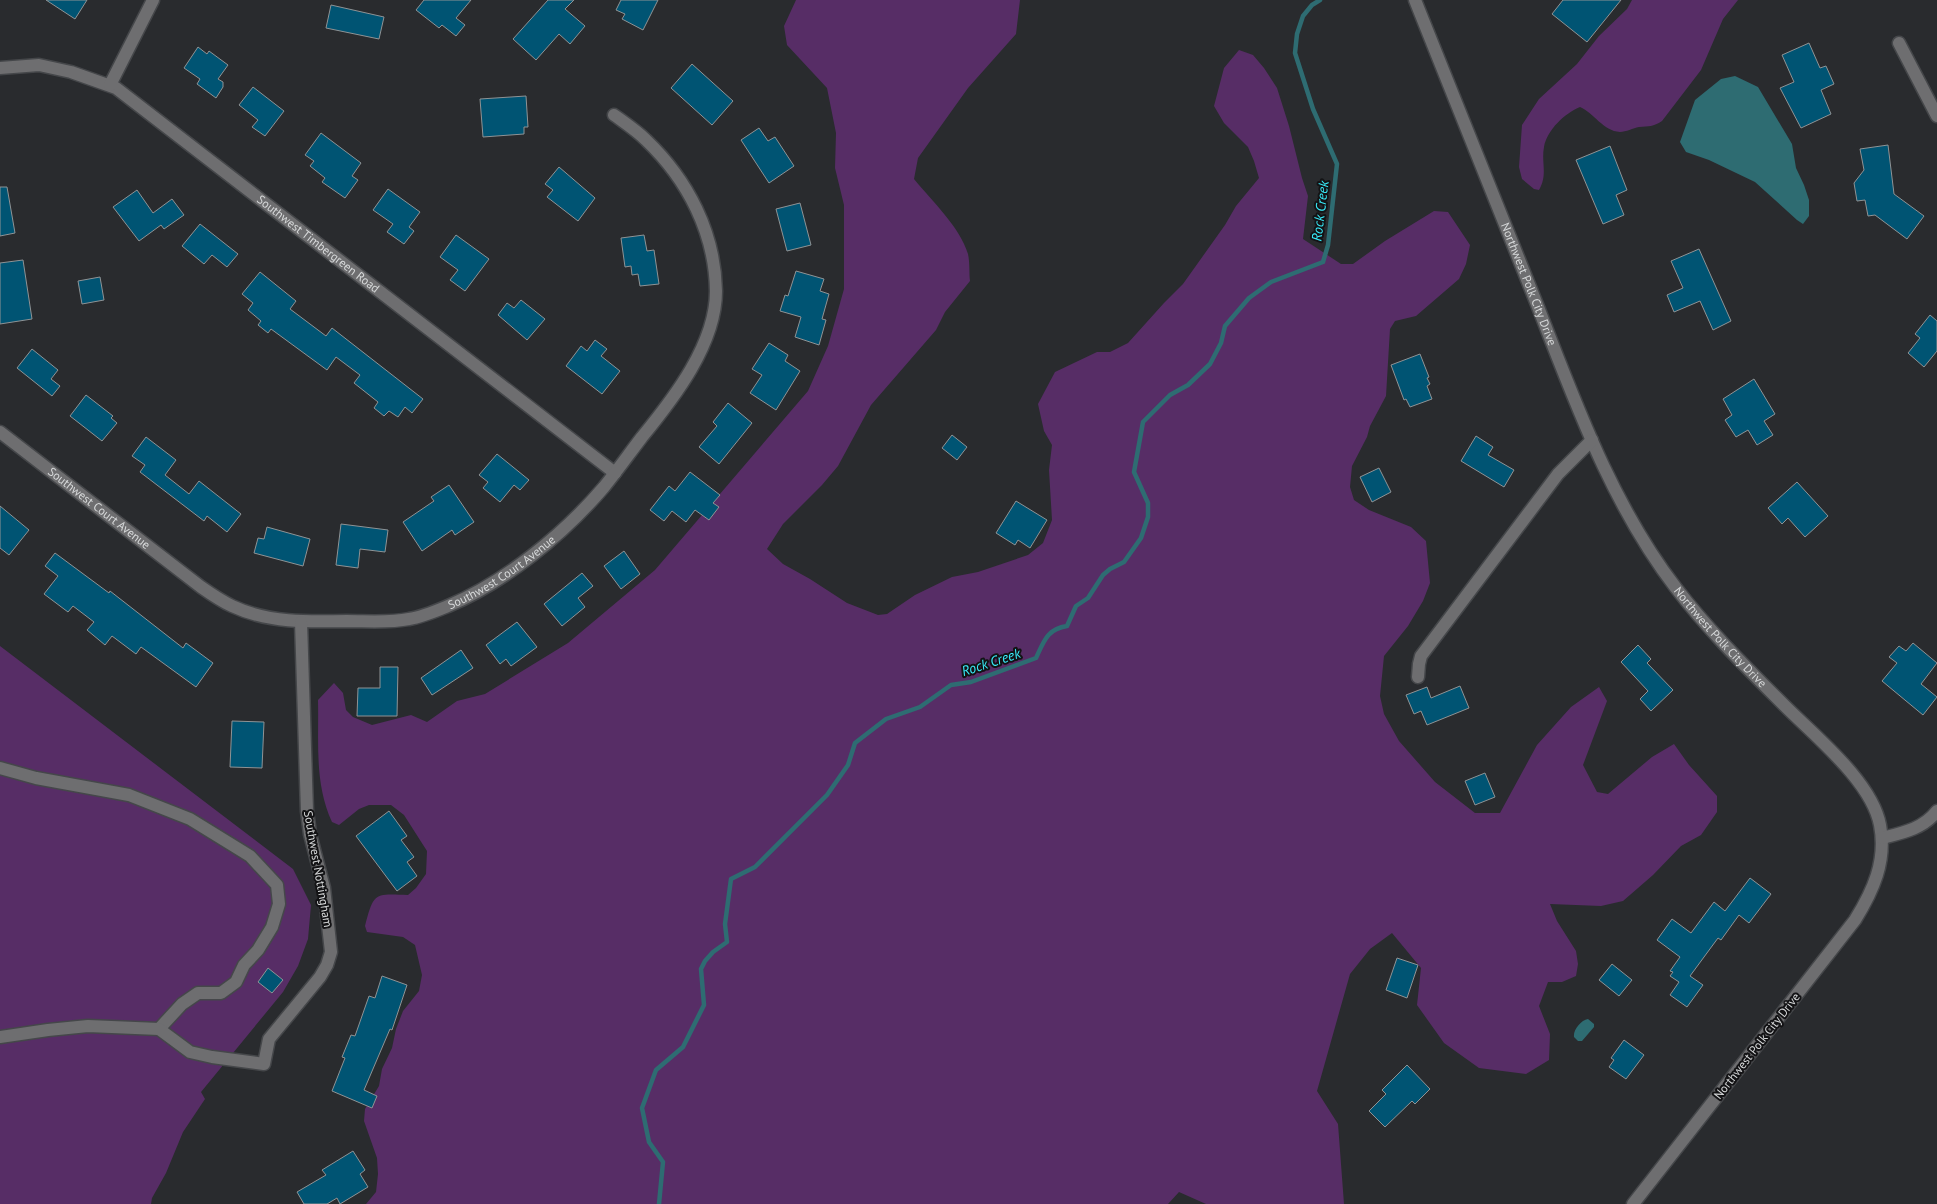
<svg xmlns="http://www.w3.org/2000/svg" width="1937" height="1204" font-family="'PT Sans',sans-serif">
<rect width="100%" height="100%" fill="#292b2e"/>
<path fill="#572d66" d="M 796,0 L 1020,0 L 1016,34 L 968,88 L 918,158 L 914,179 C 932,201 960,227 968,254 C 970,263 969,273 970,281 L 945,312 L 936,330 L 871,405 L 838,466 L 822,485 L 783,524 L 767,549 L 783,564 L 810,579 L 847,603 L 878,615 L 887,614 L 915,595 L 952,577 L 978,572 L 1028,555 L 1043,543 L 1052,520 L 1049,470 L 1052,445 L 1044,431 L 1038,404 L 1055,372 L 1097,352 L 1110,352 L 1128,343 L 1164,303 L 1183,284 L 1225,225 L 1236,206 L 1259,178 L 1254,161 L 1248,147 L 1224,123 L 1214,106 L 1224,68 L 1239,50 L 1253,55 L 1264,68 L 1277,88 L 1289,126 L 1302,178 L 1308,196 L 1303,239 L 1341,264 L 1353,264 L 1385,241 L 1434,211 L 1448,212 L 1470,245 L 1466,264 L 1459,279 L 1416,316 L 1395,321 L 1390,329 L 1386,396 L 1370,426 L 1367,437 L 1352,466 L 1350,487 L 1354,500 L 1369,510 L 1411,527 L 1426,541 L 1430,583 L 1423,601 L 1408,626 L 1384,656 L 1380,696 L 1384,714 L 1399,741 L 1435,782 L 1475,813 L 1500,813 L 1537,745 L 1571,707 L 1599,687 L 1607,701 L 1583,765 L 1597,792 L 1608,794 L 1652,757 L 1674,744 L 1689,765 L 1717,796 L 1717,812 L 1701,835 L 1681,846 L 1653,875 L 1623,901 L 1601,906 L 1550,904 L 1557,921 L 1576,951 L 1578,964 L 1576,976 L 1562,982 L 1548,982 L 1539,1006 L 1550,1034 L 1549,1060 L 1526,1074 L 1479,1068 L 1444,1043 L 1417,1005 L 1421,968 L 1392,933 L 1370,949 L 1350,974 L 1317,1091 L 1338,1124 L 1344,1204 L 1206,1204 L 1179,1192 L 1168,1204 L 366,1204 L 376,1192 L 378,1174 L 377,1158 L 364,1121 L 365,1109 L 379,1086 L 382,1069 L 392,1048 L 396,1029 L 403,1011 L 419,991 L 422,975 L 415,945 L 403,937 L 367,932 L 365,926 C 374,892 374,894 408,895 L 416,888 L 426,874 L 427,851 L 404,815 L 391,805 L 369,805 L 359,809 L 339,825 L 332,822 C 314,783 319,742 318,700 L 334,683 L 343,693 L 346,710 L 353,717 L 372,725 L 411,715 L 427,722 L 457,701 L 485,694 L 568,643 L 655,570 L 808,391 L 828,346 L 844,289 L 844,205 L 835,168 L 836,133 L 827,88 L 787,45 L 784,26 Z
M 1632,0 L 1738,0 L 1723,19 L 1701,70 L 1662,121 C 1653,127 1649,126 1639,127 C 1633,128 1626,132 1620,132 C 1603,131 1594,113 1580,107 C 1565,113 1547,130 1544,147 C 1541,163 1548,174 1539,190 L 1534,189 L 1522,179 L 1519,167 L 1522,125 L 1539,99 L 1577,64 L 1599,36 L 1627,9 Z
M 0,646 L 293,869 L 311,905 L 308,939 L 298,966 L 283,992 L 201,1092 L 205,1099 L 183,1132 L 166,1173 L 152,1198 L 151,1204 L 0,1204 Z"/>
<path fill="#2e6c72" d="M 1735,76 L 1758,87 L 1792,144 L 1796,168 L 1804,185 L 1809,200 L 1809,216 L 1803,224 L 1797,220 L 1755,182 L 1709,160 L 1686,152 L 1680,142 L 1695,100 L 1721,79 Z
M 1588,1019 L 1594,1024 L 1594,1027 L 1582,1041 L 1578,1041 L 1574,1037 C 1573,1030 1581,1020 1588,1019 Z"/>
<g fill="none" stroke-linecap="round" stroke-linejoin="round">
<path stroke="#2e6c72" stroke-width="4.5" d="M 659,1204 L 663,1162 L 649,1142 L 642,1108 L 656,1070 L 683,1047 L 704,1005 L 701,969 L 705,961 L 713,952 L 727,942 L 725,924 L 731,879 L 755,867 L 827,795 L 848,765 L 855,743 L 886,719 L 920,707 L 951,685 L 971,682 L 1036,658 C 1044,641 1047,629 1067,626 L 1076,606 L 1088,598 L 1103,575 L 1110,569 L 1124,562 L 1141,538 L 1148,517 L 1148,503 L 1134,472 L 1143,422 L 1170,395 L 1188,385 L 1210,364 L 1221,343 L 1225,326 L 1249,298 L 1271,282 L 1323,262 L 1328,245 L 1337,164 L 1313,109 L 1295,53 L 1297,34 L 1303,16 L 1312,5 L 1320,0"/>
</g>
<path fill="#005473" stroke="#8f9395" d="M 46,0 L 87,0 L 75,19 Z
M 424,0 L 471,0 L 456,18 L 465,25 L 456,36 L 442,25 L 439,28 L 416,10 Z
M 548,0 L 574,0 L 565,9 L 585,26 L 570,44 L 559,34 L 536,60 L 513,39 Z
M 621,0 L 658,0 L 643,30 L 622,19 L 625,14 L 616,10 Z
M 1563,0 L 1621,0 L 1587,42 L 1552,14 Z
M 331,5 L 384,17 L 379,39 L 326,28 Z
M 1809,43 L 1820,68 L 1826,66 L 1834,84 L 1821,90 L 1831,114 L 1801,128 L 1780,88 L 1794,82 L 1782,55 Z
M 198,47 L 207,54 L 209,51 L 228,65 L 218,79 L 223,82 L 223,87 L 216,98 L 197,84 L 200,79 L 184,68 Z
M 692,64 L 733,101 L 712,125 L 671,88 Z
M 253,87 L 284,111 L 265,136 L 252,127 L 258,120 L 239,105 Z
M 526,96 L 528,127 L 524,127 L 524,134 L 483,137 L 480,99 Z
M 759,128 L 768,141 L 775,137 L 794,166 L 769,183 L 741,140 Z
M 321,133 L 361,163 L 352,176 L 358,180 L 345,198 L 322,182 L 325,178 L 310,166 L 314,161 L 305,155 Z
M 1888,145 L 1894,194 L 1924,216 L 1907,239 L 1875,215 L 1868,216 L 1865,200 L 1857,201 L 1854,183 L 1864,170 L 1860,149 Z
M 1610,146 L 1627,190 L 1616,195 L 1624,215 L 1603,224 L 1576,160 Z
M 559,167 L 595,198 L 578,221 L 547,197 L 553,190 L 545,184 Z
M 0,187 L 7,187 L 15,233 L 0,236 Z
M 388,189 L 420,212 L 409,227 L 414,231 L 404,244 L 387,232 L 393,224 L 373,210 Z
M 137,190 L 153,213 L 172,199 L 184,215 L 164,229 L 161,225 L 139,241 L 113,207 Z
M 800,203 L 811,245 L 787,251 L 776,209 Z
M 200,224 L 238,254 L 227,267 L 212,255 L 204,264 L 182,246 Z
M 456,235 L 489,259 L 465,291 L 450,280 L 458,270 L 440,257 Z
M 644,235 L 647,251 L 654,250 L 659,284 L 640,286 L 638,274 L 632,275 L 631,266 L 625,267 L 621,238 Z
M 1699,249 L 1731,321 L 1713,330 L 1700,301 L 1674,312 L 1667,295 L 1683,288 L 1671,261 Z
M 23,260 L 32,319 L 0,324 L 0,263 Z
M 796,271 L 824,279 L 820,291 L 829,294 L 822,319 L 826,320 L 819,345 L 795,337 L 801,317 L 780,311 L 785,295 L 788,296 Z
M 260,272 L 296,301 L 290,309 L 326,336 L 332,328 L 423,399 L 412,413 L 405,407 L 398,417 L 389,411 L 384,416 L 374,408 L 378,402 L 354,383 L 360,375 L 336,357 L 327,370 L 271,329 L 268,333 L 258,325 L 261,321 L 248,310 L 253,303 L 242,294 Z
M 100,277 L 104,300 L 82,304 L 78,281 Z
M 521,300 L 545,319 L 527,340 L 498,315 L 507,303 L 514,308 Z
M 1930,315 L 1937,321 L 1937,351 L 1924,367 L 1908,353 L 1920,338 L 1915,334 Z
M 595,340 L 607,349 L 601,356 L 620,371 L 602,394 L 566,366 L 581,346 L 587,351 Z
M 769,343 L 788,355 L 785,361 L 800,371 L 776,410 L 750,393 L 762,375 L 752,369 Z
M 32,349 L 58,370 L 51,379 L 60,386 L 52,396 L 17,368 Z
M 1420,354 L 1429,377 L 1427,378 L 1430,384 L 1427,386 L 1432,399 L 1410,407 L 1406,399 L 1404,400 L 1391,365 Z
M 1754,379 L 1775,414 L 1764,421 L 1773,435 L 1757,445 L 1748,430 L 1736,437 L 1725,420 L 1732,415 L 1723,399 Z
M 86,395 L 113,416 L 111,418 L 117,423 L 102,441 L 70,416 Z
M 728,403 L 752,423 L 719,464 L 699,447 L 717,426 L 713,422 Z
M 952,435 L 967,447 L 957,460 L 942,448 Z
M 1476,436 L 1493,447 L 1488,455 L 1514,470 L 1504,487 L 1461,461 Z
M 146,437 L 176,460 L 165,475 L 189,494 L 199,481 L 241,514 L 227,532 L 207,516 L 204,521 L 140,472 L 145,465 L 132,456 Z
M 497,454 L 529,480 L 520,490 L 514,485 L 500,502 L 483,488 L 488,482 L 479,475 Z
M 1379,468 L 1391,492 L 1372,502 L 1360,477 Z
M 690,472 L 720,495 L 713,503 L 719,507 L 709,520 L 695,510 L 686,522 L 672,511 L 664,521 L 650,510 L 669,486 L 675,491 Z
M 1797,482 L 1828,516 L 1805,537 L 1788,518 L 1782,524 L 1768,508 Z
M 449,485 L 474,522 L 455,535 L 452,530 L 422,551 L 403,522 L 434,501 L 431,497 Z
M 1016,501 L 1047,520 L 1030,548 L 1018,540 L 1015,545 L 996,533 Z
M 0,506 L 29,530 L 9,555 L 0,548 Z
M 341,524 L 388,530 L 385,552 L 360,549 L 358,568 L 336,565 Z
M 267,527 L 310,539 L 303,566 L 254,553 L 258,538 L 264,539 Z
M 624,551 L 640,574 L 621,589 L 604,566 Z
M 55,553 L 109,593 L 110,591 L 183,648 L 186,643 L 213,663 L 196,687 L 141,647 L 136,654 L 112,636 L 105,645 L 87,630 L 94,622 L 73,606 L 68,612 L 44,594 L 58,576 L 45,566 Z
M 582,573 L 593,586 L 578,598 L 585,607 L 562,626 L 544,604 Z
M 517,622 L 537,647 L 511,666 L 506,659 L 500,664 L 486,645 Z
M 1913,643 L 1937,663 L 1921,684 L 1937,697 L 1923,715 L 1882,681 L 1897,663 L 1889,657 L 1899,646 L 1906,651 Z
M 1638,645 L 1651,659 L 1647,663 L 1673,690 L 1651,711 L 1640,699 L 1648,691 L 1621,662 Z
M 461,650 L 473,668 L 432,695 L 421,678 Z
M 380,667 L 398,667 L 397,716 L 357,716 L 358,688 L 380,688 Z
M 1460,686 L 1469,708 L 1427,725 L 1421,711 L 1414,714 L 1406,695 L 1427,687 L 1431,698 Z
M 232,721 L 264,722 L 262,768 L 230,767 Z
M 1485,773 L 1495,797 L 1475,805 L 1465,781 Z
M 389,811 L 407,836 L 401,840 L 414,857 L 407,862 L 417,876 L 397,891 L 356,836 Z
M 1750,878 L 1771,894 L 1749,923 L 1739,915 L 1721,940 L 1718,938 L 1690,976 L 1703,985 L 1687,1007 L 1670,995 L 1679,982 L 1670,976 L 1673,972 L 1670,971 L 1680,957 L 1657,940 L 1672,919 L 1691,933 L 1714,902 L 1725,911 Z
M 1397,958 L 1418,965 L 1407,998 L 1386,990 Z
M 1612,964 L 1632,980 L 1619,996 L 1599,980 Z
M 268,968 L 283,980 L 272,993 L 258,982 Z
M 382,976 L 407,985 L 392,1030 L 390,1029 L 364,1090 L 377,1096 L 372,1108 L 332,1091 L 345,1058 L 342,1057 L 351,1035 L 355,1036 L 369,996 L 375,998 Z
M 1624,1040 L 1644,1055 L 1626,1079 L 1609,1067 L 1614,1060 L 1611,1058 Z
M 1407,1065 L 1430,1089 L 1415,1104 L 1412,1101 L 1385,1127 L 1369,1111 L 1386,1094 L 1382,1090 Z
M 353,1151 L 365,1170 L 360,1174 L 368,1187 L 340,1204 L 337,1198 L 327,1204 L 304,1204 L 297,1192 L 326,1175 L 322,1170 Z"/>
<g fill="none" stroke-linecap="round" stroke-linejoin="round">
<g stroke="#45474a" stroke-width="15">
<g id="minor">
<path id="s1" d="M 1415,0 C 1456,102 1497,205 1538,307 C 1576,404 1612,505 1676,588 C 1709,631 1747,668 1785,706 C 1816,737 1872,782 1880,825 C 1887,861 1873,891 1855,920 L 1633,1204"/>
<path d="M 1899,43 L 1937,116"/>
<path id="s2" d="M 0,68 L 39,65 L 71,72 L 116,88 L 615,473"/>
<path d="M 110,85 L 153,0"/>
<path id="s3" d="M 0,432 L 201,587 C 211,594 221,601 232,606 C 268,623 308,622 347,621 C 367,621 389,623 409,619 C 422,617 436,611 448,606 C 505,582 563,535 604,487 C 617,471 629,454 642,437 C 674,398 716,344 716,291 C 715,233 688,180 646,140 C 637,131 625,123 614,115"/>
<path d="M 1418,677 L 1419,664 L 1421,656 L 1558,474 L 1592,440"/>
<path d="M 0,768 L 36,778 L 129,795 L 190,819 L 250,856 L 277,885 L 279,904 L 272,927 L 258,950 L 244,965 L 236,982 L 221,993 L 198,993 L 182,1004 L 159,1029"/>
<path d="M 1882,838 C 1902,833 1923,829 1937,811"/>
<path d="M 0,1037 L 48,1030 L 88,1026 L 159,1029 L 190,1052 L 212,1057 L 264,1064 L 269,1039 L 320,977 L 327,965 L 331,952 L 324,888 L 310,834 L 307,811 L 301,622"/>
</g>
</g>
<use href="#minor" stroke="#6e6e70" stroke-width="12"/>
</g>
<g text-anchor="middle" stroke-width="4" stroke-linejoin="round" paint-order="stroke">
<g font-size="12" fill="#d7d9da" stroke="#131315">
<text dy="4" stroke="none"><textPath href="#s2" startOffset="375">Southwest Timbergreen Road</textPath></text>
<text dy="4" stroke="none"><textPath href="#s1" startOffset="306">Northwest Polk City Drive</textPath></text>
<text dy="4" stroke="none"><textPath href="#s3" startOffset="125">Southwest Court Avenue</textPath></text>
<text dy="4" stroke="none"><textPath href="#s3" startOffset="574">Southwest Court Avenue</textPath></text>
<text dy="4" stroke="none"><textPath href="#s1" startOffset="711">Northwest Polk City Drive</textPath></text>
<text transform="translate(318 869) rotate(80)" y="4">Southwest Nottingham</text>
<text transform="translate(1757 1046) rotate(-52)" y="4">Northwest Polk City Drive</text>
</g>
<g font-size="14" font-style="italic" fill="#39ecfa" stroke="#131315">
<text transform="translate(1320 211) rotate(-83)" y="5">Rock Creek</text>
<text transform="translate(991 662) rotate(-18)" y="5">Rock Creek</text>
</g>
</g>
</svg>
